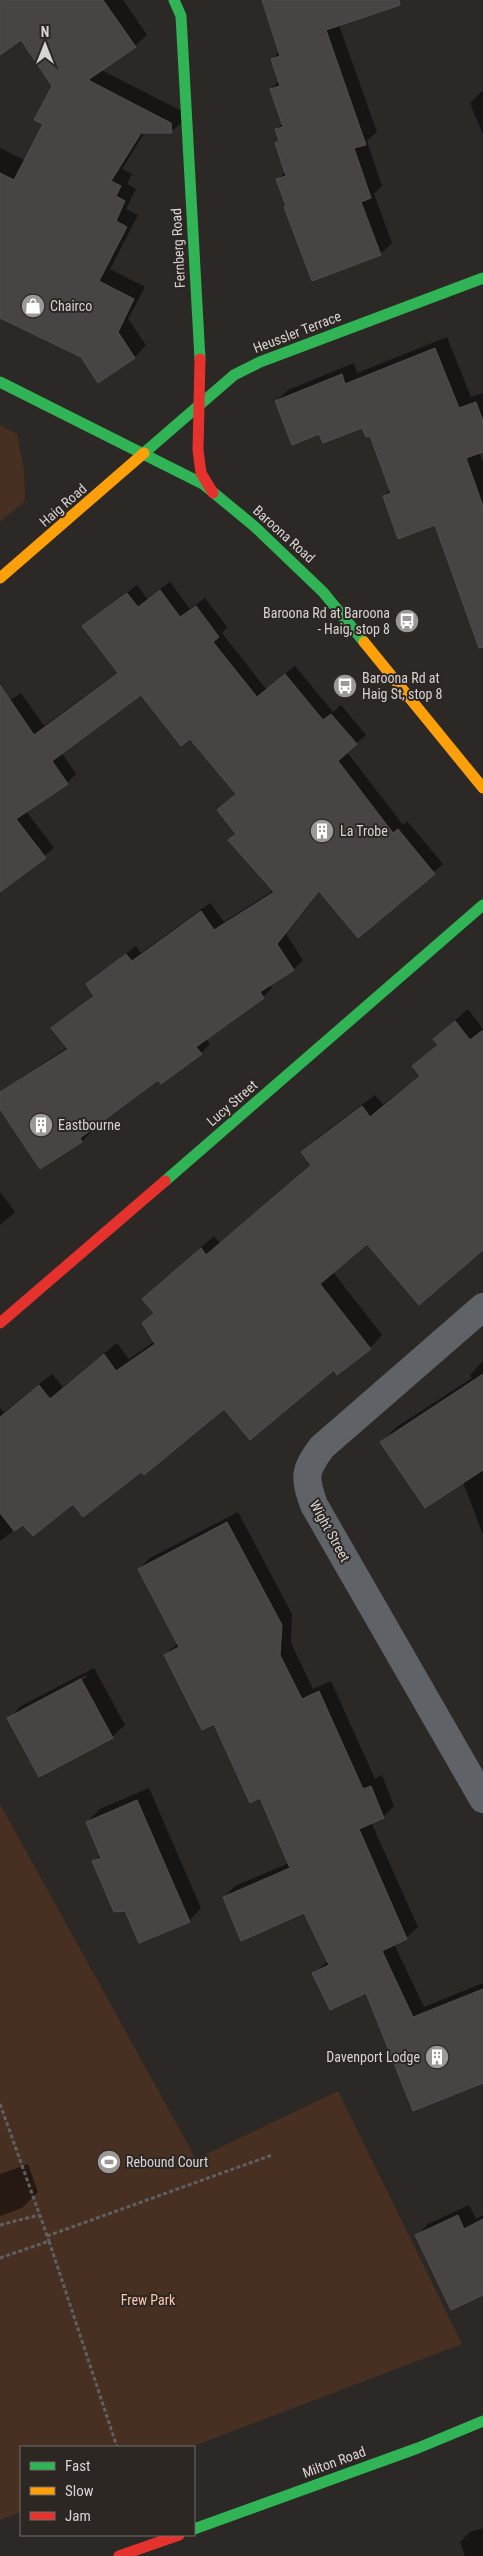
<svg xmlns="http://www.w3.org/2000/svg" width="483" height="2556" font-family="'Roboto Condensed',sans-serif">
<rect width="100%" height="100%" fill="#2b2826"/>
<path fill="#473021" d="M 0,425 L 17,434 L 24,471 L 25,501 L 0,522 Z
M 0,1804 L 196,2159 L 338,2091 L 462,2344 L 191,2447 L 21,2447 L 21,2512 L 0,2520 Z"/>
<path fill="#0007" fill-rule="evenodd" d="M 0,0 L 123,0 L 147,35 L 135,46 L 101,70 L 182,111 L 183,121 L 171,132 L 145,132 L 122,169 L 132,174 L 127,184 L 136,189 L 126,209 L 138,215 L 110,269 L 145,287 L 128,319 L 146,345 L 135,357 L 99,381 L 82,356 L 0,317 L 0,148 L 26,161 L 45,124 L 54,85 L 22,39 L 0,49 Z
M 268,0 L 389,0 L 339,25 L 377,132 L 367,141 L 382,186 L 374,194 L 392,243 L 380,254 L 287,206 L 278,180 L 286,171 L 276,143 L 280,139 L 277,129 L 283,123 L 271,89 L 279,81 L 272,60 L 280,51 Z
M 483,90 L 483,135 L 470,103 Z
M 447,337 L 471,397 L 483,393 L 483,451 L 479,452 L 483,462 L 483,632 L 474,635 L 436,524 L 384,496 L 391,489 L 371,434 L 363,426 L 320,432 L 276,401 L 288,390 L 354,363 L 357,373 Z
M 170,582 L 190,609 L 205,598 L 227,627 L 222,633 L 266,689 L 295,666 L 333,712 L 341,705 L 366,735 L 347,752 L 403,825 L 407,821 L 443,864 L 358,936 L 320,891 L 286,934 L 303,960 L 294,969 L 270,985 L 272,988 L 263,997 L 206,1039 L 210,1044 L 201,1053 L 158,1078 L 89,1130 L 91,1132 L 82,1141 L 40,1167 L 0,1107 L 0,1092 L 68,1047 L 53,1028 L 95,994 L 87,984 L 136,946 L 141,953 L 210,903 L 224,922 L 274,890 L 238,833 L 218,810 L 237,793 L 190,737 L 141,693 L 61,752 L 76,774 L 67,783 L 26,811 L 54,848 L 11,883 L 0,868 L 0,707 L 21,693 L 44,726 L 118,672 L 84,626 L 137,585 L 147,599 Z
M 468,1009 L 483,1029 L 483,1247 L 367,1242 L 333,1272 L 382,1335 L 370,1348 L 334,1369 L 224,1407 L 142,1470 L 24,1523 L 0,1541 L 0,1408 L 4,1412 L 52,1374 L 63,1387 L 117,1343 L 129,1359 L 155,1341 L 143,1323 L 154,1312 L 143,1299 L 214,1236 L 220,1243 L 311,1164 L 303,1153 L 315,1140 L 375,1095 L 383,1105 L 421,1075 L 414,1066 L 438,1044 L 434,1039 Z
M 0,1192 L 15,1212 L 0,1225 Z
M 483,1361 L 483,1535 L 463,1482 L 382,1442 L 395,1428 L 472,1378 L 470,1375 Z
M 238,1512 L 292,1614 L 291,1643 L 313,1689 L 331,1681 L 375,1779 L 382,1775 L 394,1806 L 383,1817 L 371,1822 L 418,1927 L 406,1938 L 394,1944 L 424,2007 L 483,1983 L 483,2081 L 366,1992 L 314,1973 L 328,1961 L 305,1911 L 224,1897 L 235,1886 L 289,1863 L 261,1796 L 214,1722 L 165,1655 L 178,1643 L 139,1569 L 150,1558 Z
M 94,1668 L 125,1725 L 112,1737 L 9,1719 L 21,1706 ZM 86,1675 L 87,1677 L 22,1712 L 22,1709 Z
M 149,1788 L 201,1908 L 189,1921 L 126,1910 L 94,1862 L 101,1854 L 87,1822 L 100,1809 Z
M 28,2164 L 38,2192 L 22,2208 L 0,2216 L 0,2174 Z
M 469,2205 L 476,2219 L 483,2215 L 483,2294 L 417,2236 L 428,2224 Z
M 483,2528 L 483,2556 L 465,2556 L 460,2542 L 470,2532 Z"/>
<path fill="#474443" stroke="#514e4c" d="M 0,0 L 103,0 L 136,47 L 88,80 L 171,123 L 172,133 L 141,133 L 111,181 L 121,186 L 116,196 L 125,201 L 116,221 L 127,227 L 99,281 L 134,299 L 118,332 L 135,358 L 98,383 L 81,357 L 0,318 L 0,173 L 14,180 L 43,124 L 34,120 L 52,86 L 21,40 L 0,55 Z
M 262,0 L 399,0 L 400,5 L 326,30 L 366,145 L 354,148 L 371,198 L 361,202 L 381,255 L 312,281 L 284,207 L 286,206 L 276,179 L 286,176 L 275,143 L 279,141 L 275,129 L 283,127 L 270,89 L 280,86 L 271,59 L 280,56 Z
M 435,348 L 459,408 L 476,402 L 483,421 L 483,452 L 466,458 L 483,506 L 483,647 L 479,648 L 435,525 L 398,539 L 383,496 L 391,493 L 370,436 L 366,437 L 362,428 L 323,443 L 319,434 L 292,445 L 275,401 L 342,374 L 345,384 Z
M 160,590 L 180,617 L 196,606 L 219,637 L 213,642 L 257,697 L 285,674 L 323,720 L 331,714 L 357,744 L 338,761 L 393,833 L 398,829 L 435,874 L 358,938 L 319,891 L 277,944 L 294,970 L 260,992 L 264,998 L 196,1047 L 202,1054 L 161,1084 L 158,1080 L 80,1138 L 82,1142 L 40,1169 L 0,1109 L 0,1092 L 68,1049 L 51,1028 L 94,996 L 86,984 L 126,954 L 132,961 L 201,911 L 214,930 L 274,892 L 228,840 L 236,834 L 217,810 L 236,794 L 190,739 L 181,746 L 141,695 L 52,761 L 68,784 L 16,819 L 46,858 L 0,892 L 0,685 L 34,735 L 118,673 L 82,626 L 127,593 L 138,607 Z
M 455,1021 L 470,1040 L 483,1030 L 483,1250 L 419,1305 L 367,1244 L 320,1284 L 371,1349 L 337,1375 L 334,1370 L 250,1440 L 224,1409 L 144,1475 L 141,1472 L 83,1517 L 73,1504 L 33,1536 L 23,1525 L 14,1531 L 0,1513 L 0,1417 L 39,1385 L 50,1399 L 104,1354 L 116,1371 L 155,1344 L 142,1323 L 154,1313 L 142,1299 L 201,1248 L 206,1255 L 311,1165 L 301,1152 L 362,1106 L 370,1117 L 420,1076 L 412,1066 L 438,1045 L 433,1039 Z
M 483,1374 L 483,1470 L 425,1508 L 380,1442 Z
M 227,1522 L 282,1625 L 280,1655 L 302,1699 L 319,1691 L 363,1789 L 371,1786 L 384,1818 L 359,1829 L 407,1939 L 382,1951 L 413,2017 L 483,1989 L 483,2083 L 413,2111 L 366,1993 L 330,2010 L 312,1973 L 329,1965 L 304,1913 L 241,1941 L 223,1897 L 290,1868 L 260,1798 L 250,1803 L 214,1724 L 202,1730 L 164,1655 L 179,1647 L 138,1569 Z
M 81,1679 L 113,1738 L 39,1777 L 7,1718 Z
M 137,1800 L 190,1922 L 139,1943 L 125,1911 L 114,1912 L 92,1861 L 101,1858 L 86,1822 Z
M 458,2215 L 464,2229 L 483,2219 L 483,2295 L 451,2310 L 415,2235 Z"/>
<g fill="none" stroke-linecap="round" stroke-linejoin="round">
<path stroke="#605f62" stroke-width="3" stroke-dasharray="4 2.5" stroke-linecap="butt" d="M 0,2104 L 49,2241
M 0,2225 L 39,2215
M 47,2236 L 272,2155
M 0,2258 L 49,2241 L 117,2447"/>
<path stroke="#5f6266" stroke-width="28" d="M 483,1307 L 322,1447 C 304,1471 304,1477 314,1505 L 483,1799"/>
<path stroke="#30b455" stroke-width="11" d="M 174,0 L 181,16 L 200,359
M 0,382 L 203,484 L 254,526 L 323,592 L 364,642
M 144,453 L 234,375 L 260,362 L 483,278
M 165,1181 L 483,905
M 194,2529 L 418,2448 L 483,2421"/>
<path stroke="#ff9f0a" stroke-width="11" d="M 0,578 L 144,453
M 364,642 L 483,788"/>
<path stroke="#e5322d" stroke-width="11" d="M 200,359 L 198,450 L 201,473 L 213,493
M 0,1323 L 165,1181
M 119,2556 L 179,2535"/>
</g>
<defs>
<g id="shop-disc" transform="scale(1.25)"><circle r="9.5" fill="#9b9896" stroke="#2d2724"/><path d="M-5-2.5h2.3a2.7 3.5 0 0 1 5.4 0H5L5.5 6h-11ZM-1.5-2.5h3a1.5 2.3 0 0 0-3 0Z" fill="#fff"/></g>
<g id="bus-disc" transform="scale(1.25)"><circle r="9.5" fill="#9b9896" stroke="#2d2724"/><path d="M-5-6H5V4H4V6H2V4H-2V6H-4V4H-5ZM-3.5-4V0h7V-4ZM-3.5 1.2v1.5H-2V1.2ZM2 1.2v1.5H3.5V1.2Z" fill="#fff"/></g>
<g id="building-disc" transform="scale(1.25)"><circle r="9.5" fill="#9b9896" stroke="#2d2724"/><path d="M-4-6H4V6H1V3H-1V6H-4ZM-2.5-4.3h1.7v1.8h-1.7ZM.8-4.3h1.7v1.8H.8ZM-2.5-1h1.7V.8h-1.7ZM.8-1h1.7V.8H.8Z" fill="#fff"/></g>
<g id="stadium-disc" transform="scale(1.25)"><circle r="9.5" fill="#9b9896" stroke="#2d2724"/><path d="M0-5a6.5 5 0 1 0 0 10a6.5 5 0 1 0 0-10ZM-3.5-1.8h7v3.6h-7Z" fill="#fff"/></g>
</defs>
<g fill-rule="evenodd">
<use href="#shop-disc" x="33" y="306"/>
<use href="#bus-disc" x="407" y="621"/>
<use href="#bus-disc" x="345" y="686"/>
<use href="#building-disc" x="322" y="831"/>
<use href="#building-disc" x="41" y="1125"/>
<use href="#building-disc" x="437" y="2057"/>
<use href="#stadium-disc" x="109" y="2162"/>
</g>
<g text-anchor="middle" stroke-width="4" stroke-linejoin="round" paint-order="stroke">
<g font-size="14" fill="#d8d4d2" stroke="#2d2724">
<text transform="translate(178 248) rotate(-93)" y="5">Fernberg Road</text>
<text transform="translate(297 332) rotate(-21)" y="5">Heussler Terrace</text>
<text transform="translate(63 505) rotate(-41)" y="5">Haig Road</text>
<text transform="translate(284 534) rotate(42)" y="5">Baroona Road</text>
<text transform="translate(232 1103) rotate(-41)" y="5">Lucy Street</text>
<text transform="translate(330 1531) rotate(61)" y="5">Wight Street</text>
<text transform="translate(334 2462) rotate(-20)" y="5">Milton Road</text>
</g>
<g font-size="14" fill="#d8d4d2" stroke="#2d2724" text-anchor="start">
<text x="50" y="311">Chairco</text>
<text x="390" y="618" text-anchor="end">Baroona Rd at Baroona<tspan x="390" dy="16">- Haig, stop 8</tspan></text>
<text x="362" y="683">Baroona Rd at<tspan x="362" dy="16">Haig St, stop 8</tspan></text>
<text x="340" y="836">La Trobe</text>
<text x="58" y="1130">Eastbourne</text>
<text x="420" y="2062" text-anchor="end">Davenport Lodge</text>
<text x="126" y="2167">Rebound Court</text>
</g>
<g font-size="14" fill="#fcc8a9" stroke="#2d2724">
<text x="148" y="2305">Frew Park</text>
</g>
</g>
<rect x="20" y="2446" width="175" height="90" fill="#2d2724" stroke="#716c6a"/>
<rect x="30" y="2462" width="25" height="8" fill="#30b455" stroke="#716c6a"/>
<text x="65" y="2471" font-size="15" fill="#d8d4d2">Fast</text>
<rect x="30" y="2487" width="25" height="8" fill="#ff9f0a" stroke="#716c6a"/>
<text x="65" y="2496" font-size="15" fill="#d8d4d2">Slow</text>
<rect x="30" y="2512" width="25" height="8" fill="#e5322d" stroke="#716c6a"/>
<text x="65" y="2521" font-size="15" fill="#d8d4d2">Jam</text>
<g transform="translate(45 45)" stroke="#2d2724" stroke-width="4" paint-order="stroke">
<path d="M0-4L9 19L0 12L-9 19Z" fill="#d8d4d2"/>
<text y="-8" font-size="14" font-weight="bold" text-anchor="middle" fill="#d8d4d2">N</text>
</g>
</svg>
